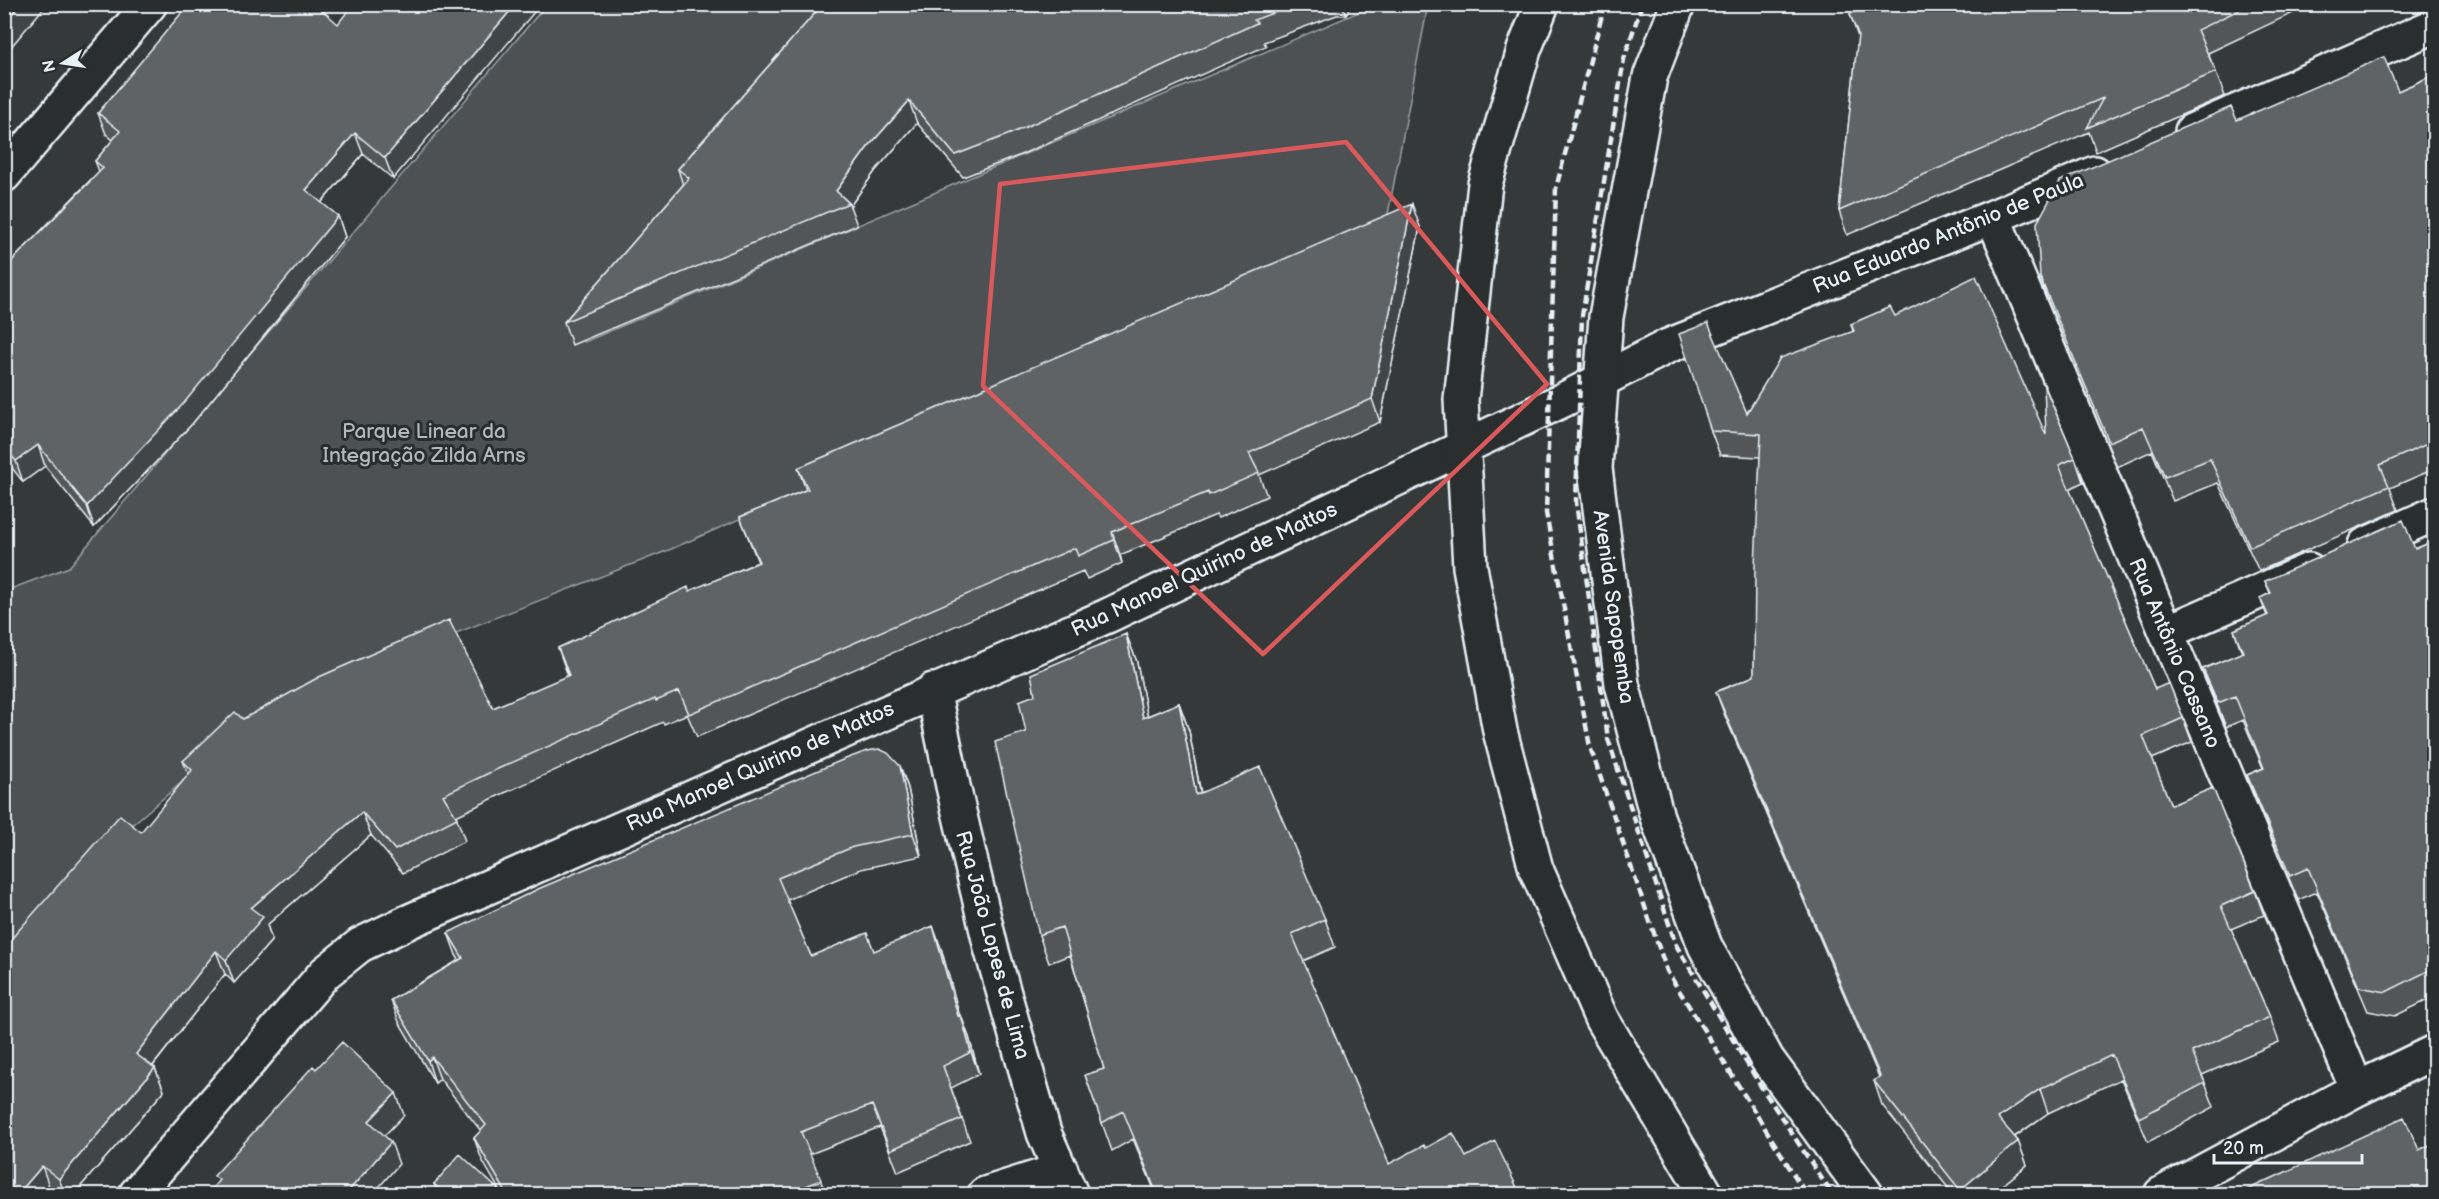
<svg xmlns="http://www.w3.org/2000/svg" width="2439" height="1199" font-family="'Balsamiq Sans',sans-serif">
<rect width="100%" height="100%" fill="#35393a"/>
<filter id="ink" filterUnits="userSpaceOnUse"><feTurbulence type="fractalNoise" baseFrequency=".0167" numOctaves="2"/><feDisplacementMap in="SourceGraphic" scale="12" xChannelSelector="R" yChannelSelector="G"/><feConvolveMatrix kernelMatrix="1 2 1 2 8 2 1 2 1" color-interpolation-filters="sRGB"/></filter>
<g filter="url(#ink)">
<path fill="#4d5152" stroke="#9aa1a5" stroke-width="1.5" d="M 546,5 L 842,5 L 570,321 L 584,342 L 1375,5 L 1428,5 L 1384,235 L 669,550 L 274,704 L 120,835 L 5,972 L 5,591 L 69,567 Z"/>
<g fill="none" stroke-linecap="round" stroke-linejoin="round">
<g stroke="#e8f1f8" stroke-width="38">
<path id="minor" d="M 2192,131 L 2434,26
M 4,175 L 150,4
M 1993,217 L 2357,1089
M 2365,545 L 2434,514
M 2167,632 L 2309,570
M 933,690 L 953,786 L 991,948 L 1044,1133 L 1071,1194
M 136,1194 L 325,973 L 360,945 L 410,921 L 1107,616 L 1563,400 L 1668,346 L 1993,217 L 2095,173
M 985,1194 L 1061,1170
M 2161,1194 L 2357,1089 L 2434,1052"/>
</g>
<g stroke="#e8f1f8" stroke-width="38">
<path id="major" d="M 1542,4 L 1524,50 L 1485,184 L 1461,400 L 1470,567 L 1500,731 L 1536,869 L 1601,1018 L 1706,1194
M 1678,4 L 1650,77 L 1606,317 L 1595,468 L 1622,684 L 1657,817 L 1705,946 L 1767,1059 L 1866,1194"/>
</g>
<use href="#minor" stroke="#2a2d2e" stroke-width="33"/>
<use href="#major" stroke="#2a2d2e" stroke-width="33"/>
<path stroke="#e8f1f8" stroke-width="4.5" stroke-dasharray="9 4.5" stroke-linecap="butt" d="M 1605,4 L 1556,188 L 1546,513 L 1590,747 L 1667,971 L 1806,1194
M 1642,4 L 1624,59 L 1582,316 L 1576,502 L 1608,739 L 1676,945 L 1760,1085 L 1832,1194"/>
</g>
<path fill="#525557" stroke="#e8f1f8" stroke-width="1.5" d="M 4,4 L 10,48 L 4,43 Z
M 73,4 L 84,4 L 80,10 Z
M 823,4 L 1351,4 L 1346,15 L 1337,15 L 1264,42 L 1266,46 L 1018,156 L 963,177 L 917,123 L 876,170 L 850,206 L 857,225 L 572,345 L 564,322 L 683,185 L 678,169 Z
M 1872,4 L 2312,4 L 2208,53 L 2225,96 L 2096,152 L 2089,132 L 1847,235 L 1839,211 L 1858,37 L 1850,14 Z
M 338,24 L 393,179 L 363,154 L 321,203 L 338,216 L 345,237 L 192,424 L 94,527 L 45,466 L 23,482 L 9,464 L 4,471 L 4,269 L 99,171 L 95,161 L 113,140 L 106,134 L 98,113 Z
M 2434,75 L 2434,469 L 2390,488 L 2398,510 L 2259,571 L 2218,483 L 2173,501 L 2152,451 L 2117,467 L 2048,301 L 2040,277 L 2237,120 L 2398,91 Z
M 1420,227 L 1380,422 L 1259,475 L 1267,496 L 1218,518 L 1216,515 L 1120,555 L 1122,563 L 1087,579 L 1083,571 L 697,737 L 687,714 L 664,724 L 663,722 L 500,795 L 456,816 L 465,841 L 403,873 L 371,835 L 267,925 L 272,940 L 234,983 L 225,974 L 153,1066 L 155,1068 L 164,1091 L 74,1194 L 58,1194 L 50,1189 L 4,1194 L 189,775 L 183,761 L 243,719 L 493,708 L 568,676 L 558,648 L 758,562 L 740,517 L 806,490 L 798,468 Z
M 1895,316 L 2075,458 L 2083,482 L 2069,489 L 2155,689 L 2183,718 L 2192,742 L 2152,759 L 2171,805 L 2255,891 L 2264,915 L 2231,929 L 2270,1017 L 2279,1042 L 2202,1075 L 2214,1107 L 2148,1142 L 2121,1079 L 2048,1113 L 2015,1137 L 2018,1141 L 2027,1165 L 1992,1194 L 1953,1194 L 1882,1105 L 1874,1081 L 1879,1077 L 1725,716 L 1716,692 L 1754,676 L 1760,457 L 1720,455 L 1711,431 L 1747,413 L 1853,331 L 1851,324 Z
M 2434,541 L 2434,997 L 2395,1016 L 2368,1011 L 2317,892 L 2298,900 L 2256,799 L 2247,775 L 2263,768 L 2243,720 L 2226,727 L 2203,669 L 2242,653 L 2234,630 L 2267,616 L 2260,598 L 2270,593 L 2265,581 L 2415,549 Z
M 1126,634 L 1137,662 L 1147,716 L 1179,703 L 1189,731 L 1201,793 L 1325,919 L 1335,947 L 1303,961 L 1389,1164 L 1426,1148 L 1466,1157 L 1520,1194 L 1156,1194 L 1133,1139 L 1112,1151 L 1085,1075 L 1104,1069 L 1070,955 L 1049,963 L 1039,935 L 1026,732 Z
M 900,766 L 908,788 L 921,856 L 861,869 L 787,900 L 811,956 L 874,951 L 941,948 L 959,1015 L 969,1037 L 979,1074 L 951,1088 L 970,1141 L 898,1172 L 880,1127 L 810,1154 L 826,1194 L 438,1194 L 434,1184 L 501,1193 L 482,1160 L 474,1138 L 481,1131 L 440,1079 L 435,1083 L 399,1022 L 391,1000 L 459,960 L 456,955 L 448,933 Z"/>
<path fill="#424547" stroke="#e8f1f8" stroke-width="1.5" d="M 20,4 L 47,4 L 10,48 L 4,32 L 4,23 Z
M 78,4 L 84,4 L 80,10 Z
M 516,4 L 541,4 L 393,179 L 385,158 Z
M 1342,4 L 1351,4 L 1346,15 Z
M 909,101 L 917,123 L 876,170 L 850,206 L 849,203 L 836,191 L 868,147 Z
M 355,133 L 363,154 L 314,211 L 306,190 Z
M 1412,204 L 1420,227 L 1380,422 L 1372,399 Z
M 338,216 L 345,237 L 192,424 L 94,527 L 87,506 Z
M 38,445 L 45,466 L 23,482 L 16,461 Z
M 4,451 L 9,464 L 4,471 Z
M 1112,532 L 1120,555 L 1122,563 L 1114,540 Z
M 1126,634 L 1137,662 L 1153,745 L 1143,718 Z
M 1179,703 L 1189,731 L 1206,823 L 1196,795 Z
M 900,766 L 908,788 L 921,856 L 913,834 Z
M 362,812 L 371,835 L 267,925 L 272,940 L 234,983 L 226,960 L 251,908 Z
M 933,926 L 941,948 L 966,1038 L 958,1016 Z
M 216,951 L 225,974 L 144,1077 L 136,1054 Z
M 961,1015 L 969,1037 L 979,1074 L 971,1052 Z
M 432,1057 L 440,1079 L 435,1083 L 428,1061 Z
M 155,1068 L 164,1091 L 74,1194 L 65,1194 L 59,1179 Z
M 2040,1089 L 2048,1113 L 2007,1142 L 1998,1118 Z
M 396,1093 L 404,1115 L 377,1143 L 369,1121 Z
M 2018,1141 L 2027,1165 L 1992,1194 L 1962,1194 L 1960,1190 Z
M 391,1142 L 399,1164 L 373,1194 L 346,1194 Z
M 42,1166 L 50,1189 L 45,1194 L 18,1194 Z"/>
<path fill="#5f6365" stroke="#e8f1f8" stroke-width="1.5" d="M 4,4 L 20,4 L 4,23 Z
M 189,4 L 315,4 L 338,24 L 353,4 L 516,4 L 385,158 L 355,133 L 306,190 L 338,216 L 184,403 L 87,506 L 38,445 L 16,461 L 4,447 L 4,269 L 103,168 L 95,161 L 120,131 L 98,113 Z
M 823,4 L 1297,4 L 1254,20 L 1257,23 L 1010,134 L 955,155 L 909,101 L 868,147 L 836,191 L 849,203 L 564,322 L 689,178 L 678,169 Z
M 1872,4 L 2251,4 L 2197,30 L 2216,72 L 2087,128 L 2103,98 L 1839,211 L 1858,35 L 1850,14 Z
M 2384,57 L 2398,91 L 2434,75 L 2434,441 L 2380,465 L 2389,486 L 2250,547 L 2210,459 L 2165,477 L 2143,427 L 2109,442 L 2040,277 L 2037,223 L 2060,181 L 2231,107 L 2237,120 Z
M 1412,204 L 1372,399 L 1249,453 L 1259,473 L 1209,495 L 1208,492 L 1112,532 L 1114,540 L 1078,556 L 1075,548 L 689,714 L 679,691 L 656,701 L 655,699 L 491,772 L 443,795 L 457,818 L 395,850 L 362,812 L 251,908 L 263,917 L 226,960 L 216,951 L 136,1054 L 155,1068 L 59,1179 L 42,1166 L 18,1194 L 4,1194 L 4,947 L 120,815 L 141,832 L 192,770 L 183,761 L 235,712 L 243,719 L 319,677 L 449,620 L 493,708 L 569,675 L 558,648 L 688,587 L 689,591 L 759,562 L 740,517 L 808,489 L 798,468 Z
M 1976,276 L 2046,435 L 2044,385 L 2075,458 L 2059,465 L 2155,689 L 2169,683 L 2183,718 L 2143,736 L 2171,805 L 2213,788 L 2255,891 L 2221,906 L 2270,1017 L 2192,1052 L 2205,1083 L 2139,1118 L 2112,1055 L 2040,1089 L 1998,1118 L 2018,1141 L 1960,1190 L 1874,1081 L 1880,1076 L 1716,692 L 1754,676 L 1755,566 L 1761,434 L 1711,431 L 1679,334 L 1708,323 L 1747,413 L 1780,358 L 1854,331 L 1851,324 L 1890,307 L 1895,316 Z
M 2403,520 L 2415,549 L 2434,541 L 2434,968 L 2386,992 L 2359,987 L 2308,868 L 2290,876 L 2247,775 L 2264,768 L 2235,696 L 2218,703 L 2203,669 L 2243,652 L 2234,630 L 2268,615 L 2260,598 L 2271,593 L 2265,581 Z
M 1126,634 L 1143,718 L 1179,703 L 1196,795 L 1260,767 L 1325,919 L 1292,934 L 1389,1164 L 1424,1145 L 1426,1148 L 1453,1133 L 1466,1157 L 1495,1141 L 1520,1194 L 1157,1194 L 1123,1111 L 1102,1123 L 1085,1075 L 1104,1069 L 1062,927 L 1039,935 L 995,742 L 1026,732 L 1019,701 L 1035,695 L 1031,674 Z
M 879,749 L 888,753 L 900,766 L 913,834 L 853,847 L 778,878 L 811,956 L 867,933 L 874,951 L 933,926 L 958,1016 L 961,1015 L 971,1052 L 943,1066 L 962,1119 L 890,1150 L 872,1105 L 801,1132 L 821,1180 L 786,1194 L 507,1194 L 474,1138 L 486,1125 L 432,1057 L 428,1061 L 391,1000 L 463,958 L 448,933 L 538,889 L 840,761 L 867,751 Z
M 342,1042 L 396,1093 L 369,1121 L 391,1142 L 346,1194 L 208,1194 L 219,1180 L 214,1176 L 313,1066 L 316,1069 Z
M 2404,1117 L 2419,1150 L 2434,1143 L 2434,1194 L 2238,1194 Z
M 460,1154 L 503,1194 L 444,1194 L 434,1184 Z
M 1572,1184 L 1577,1194 L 1551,1194 Z"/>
</g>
<path fill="none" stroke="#da5a5c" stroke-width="4.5" stroke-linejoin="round" d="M 1346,142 L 1547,384 L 1263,654 L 983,386 L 1000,184 Z"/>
<g text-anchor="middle" stroke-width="6" stroke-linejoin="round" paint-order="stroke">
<g font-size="21" fill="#e8f1f8" stroke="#2a2d2e">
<text transform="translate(1948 233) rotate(-22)" y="7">Rua Eduardo Antônio de Paula</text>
<text transform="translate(1204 569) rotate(-25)" y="7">Rua Manoel Quirino de Mattos</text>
<text transform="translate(1614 607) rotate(82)" y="7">Avenida Sapopemba</text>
<text transform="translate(2175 653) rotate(67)" y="7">Rua Antônio Cassano</text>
<text transform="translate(760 766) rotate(-24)" y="7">Rua Manoel Quirino de Mattos</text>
<text transform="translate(993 945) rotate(75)" y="7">Rua João Lopes de Lima</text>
</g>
<g font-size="21" fill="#b2b9be" stroke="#2a2d2e">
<text x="424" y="438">Parque Linear da<tspan x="424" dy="24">Integração Zilda Arns</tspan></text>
</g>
</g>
<rect width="2439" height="1199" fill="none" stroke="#2a2d2e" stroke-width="24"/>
<rect x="12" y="12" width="2415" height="1175" fill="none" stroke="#e8f1f8" stroke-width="2" filter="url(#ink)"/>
<g transform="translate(63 63) rotate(258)" stroke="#2a2d2e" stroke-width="4.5" paint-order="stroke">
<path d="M0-4.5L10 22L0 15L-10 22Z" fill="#e8f1f8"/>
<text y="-9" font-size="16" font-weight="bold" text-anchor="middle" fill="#e8f1f8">N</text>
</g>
<path d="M2214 1154v9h148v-9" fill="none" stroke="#e8f1f8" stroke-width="3"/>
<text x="2223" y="1154" font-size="18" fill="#e8f1f8" stroke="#2a2d2e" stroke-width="4.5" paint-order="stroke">20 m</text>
</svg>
